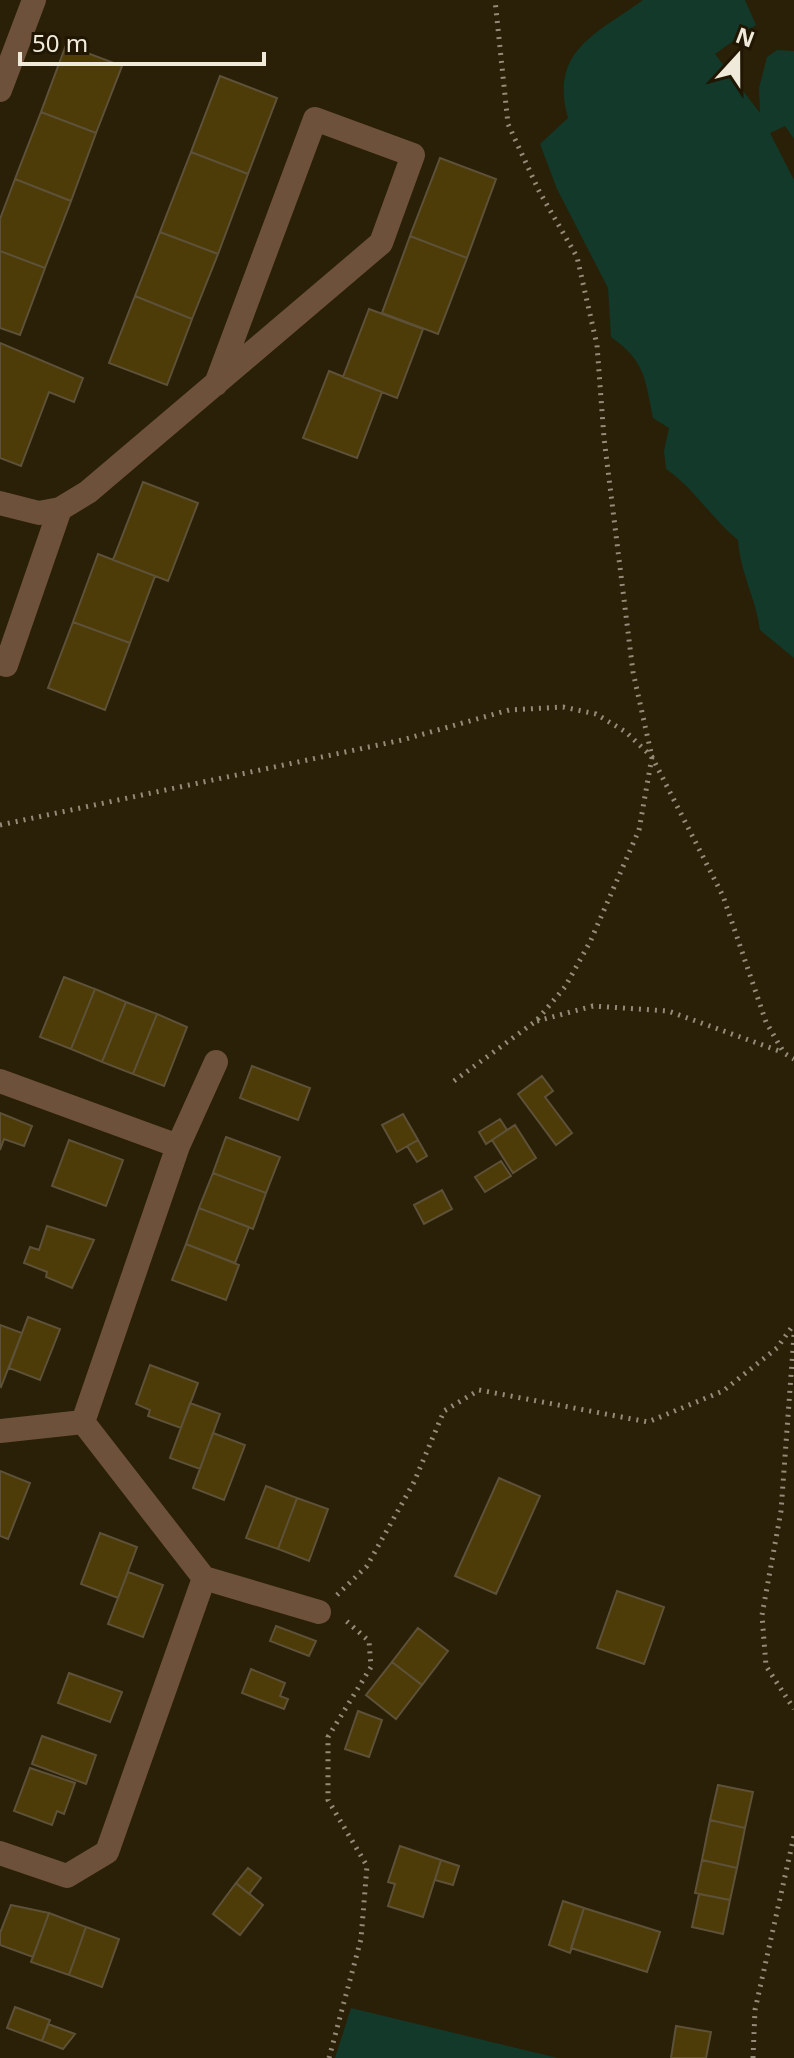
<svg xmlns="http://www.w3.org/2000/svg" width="794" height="2058" font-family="'Noto Sans',sans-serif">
<rect width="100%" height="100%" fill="#2a2007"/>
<path fill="#123929" d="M 643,0 L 745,0 L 756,25 L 715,54 L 760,113 L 759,88 L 767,57 L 777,50 L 794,51 L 794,139 L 785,126 L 770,133 L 794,180 L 794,658 L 760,630 C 756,599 740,572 738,540 C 711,518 694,488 666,469 L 664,451 L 669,428 L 653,418 C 645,378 645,361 611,337 L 608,288 L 557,189 L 540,144 L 568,118 C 549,51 596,34 643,0 Z
M 351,2008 L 558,2058 L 335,2058 Z"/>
<path fill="#4d3b08" stroke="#5d5239" stroke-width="2" d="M 66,45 L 122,66 L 96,133 L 41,112 Z
M 220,76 L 277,98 L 248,174 L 191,152 Z
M 41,112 L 96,133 L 71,201 L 15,179 Z
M 191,152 L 248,174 L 218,254 L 160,232 Z
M 440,158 L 496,179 L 467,258 L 410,236 Z
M 15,179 L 71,201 L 45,268 L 0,251 L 0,219 Z
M 160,232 L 218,254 L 192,319 L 135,296 Z
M 410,236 L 467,258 L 438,334 L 382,313 Z
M 0,251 L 45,268 L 20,335 L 0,328 Z
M 135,296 L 192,319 L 167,385 L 109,363 Z
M 369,309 L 423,329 L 397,398 L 343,377 Z
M 0,343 L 83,378 L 74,402 L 49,392 L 21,466 L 0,458 Z
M 329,371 L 382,392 L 357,458 L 303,438 Z
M 143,482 L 198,503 L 168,581 L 113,560 Z
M 98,554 L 155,576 L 130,643 L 73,622 Z
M 73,622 L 130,643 L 105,710 L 48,688 Z
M 64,977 L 95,989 L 71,1049 L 40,1037 Z
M 95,989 L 126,1002 L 102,1062 L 71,1049 Z
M 126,1002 L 157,1014 L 133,1074 L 102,1062 Z
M 157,1014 L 187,1027 L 164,1086 L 133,1074 Z
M 252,1066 L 310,1088 L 298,1120 L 240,1098 Z
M 542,1076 L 553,1091 L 545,1097 L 572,1133 L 556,1145 L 518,1094 Z
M 0,1113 L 32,1126 L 24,1146 L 4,1139 L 0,1150 Z
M 403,1114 L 418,1140 L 397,1152 L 382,1125 Z
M 500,1119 L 507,1130 L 486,1144 L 479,1132 Z
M 515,1125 L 536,1158 L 513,1173 L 492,1140 Z
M 226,1137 L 280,1157 L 266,1193 L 213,1173 Z
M 69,1140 L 123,1160 L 106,1206 L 52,1186 Z
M 418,1140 L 427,1156 L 417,1162 L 407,1146 Z
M 501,1161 L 511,1176 L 485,1192 L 475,1177 Z
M 213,1173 L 266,1193 L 253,1229 L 199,1208 Z
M 442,1190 L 452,1209 L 424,1224 L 414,1205 Z
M 199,1208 L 249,1227 L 235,1263 L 186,1244 Z
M 47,1226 L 94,1240 L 72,1288 L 46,1277 L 47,1272 L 24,1263 L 30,1247 L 39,1250 Z
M 186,1244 L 239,1265 L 226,1300 L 172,1280 Z
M 28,1317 L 60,1329 L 40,1380 L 9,1368 Z
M 0,1325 L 22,1333 L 1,1387 L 0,1386 Z
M 150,1365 L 198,1383 L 181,1428 L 148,1416 L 150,1410 L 136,1404 Z
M 190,1403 L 220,1414 L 200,1469 L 170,1458 Z
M 213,1433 L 245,1445 L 224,1500 L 193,1488 Z
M 0,1471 L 30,1483 L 8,1539 L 0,1536 Z
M 499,1478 L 540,1496 L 496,1594 L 455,1576 Z
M 266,1486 L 297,1498 L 278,1549 L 246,1538 Z
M 297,1498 L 328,1509 L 309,1561 L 278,1549 Z
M 100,1533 L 137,1547 L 118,1598 L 81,1584 Z
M 128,1572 L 163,1585 L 143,1637 L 108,1624 Z
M 617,1591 L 664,1607 L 644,1664 L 597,1648 Z
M 276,1626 L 316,1641 L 309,1656 L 270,1641 Z
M 418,1628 L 448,1651 L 422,1685 L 392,1662 Z
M 392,1662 L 422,1685 L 396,1719 L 366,1695 Z
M 251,1669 L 285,1683 L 280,1696 L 288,1699 L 284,1709 L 242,1693 Z
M 69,1673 L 122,1692 L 110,1722 L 58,1703 Z
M 358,1711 L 382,1720 L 369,1757 L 345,1749 Z
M 42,1736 L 96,1755 L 86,1784 L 32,1764 Z
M 30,1768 L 75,1783 L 64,1814 L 57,1811 L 52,1825 L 14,1811 Z
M 718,1785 L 753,1792 L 745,1828 L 710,1820 Z
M 710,1820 L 745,1828 L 737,1868 L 702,1860 Z
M 400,1846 L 441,1860 L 423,1917 L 388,1906 L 395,1884 L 388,1882 Z
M 441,1860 L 459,1866 L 453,1885 L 435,1880 Z
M 702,1860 L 737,1868 L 730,1900 L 695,1893 Z
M 248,1868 L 261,1878 L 249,1894 L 236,1883 Z
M 236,1883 L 263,1905 L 240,1935 L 213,1914 Z
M 699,1894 L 730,1900 L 723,1934 L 692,1927 Z
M 563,1901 L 584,1908 L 570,1953 L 549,1945 Z
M 11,1905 L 49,1913 L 33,1957 L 0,1945 L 0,1933 Z
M 584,1908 L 660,1932 L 647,1972 L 571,1948 Z
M 49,1913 L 86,1927 L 69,1975 L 31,1962 Z
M 86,1927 L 119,1939 L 102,1987 L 69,1975 Z
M 15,2007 L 50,2020 L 42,2041 L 7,2028 Z
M 48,2024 L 75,2034 L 63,2049 L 42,2041 Z
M 676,2026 L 711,2032 L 706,2058 L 671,2058 Z"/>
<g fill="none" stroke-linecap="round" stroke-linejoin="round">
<path stroke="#948c78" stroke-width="5" stroke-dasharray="2 6" stroke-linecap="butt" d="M 0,825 L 402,740 L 509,710 L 563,707 L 596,714 L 626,732 L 652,757 L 723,896 L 766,1022 L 784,1053 L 794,1059
M 537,1021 L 593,1006 L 668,1011 L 782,1052
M 454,1081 L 536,1021 L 565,987 L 590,942 L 639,830 L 652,757 L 633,672 L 604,438 L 597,345 L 577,257 L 539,191 L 508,124 L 495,0
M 794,1335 L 781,1511 L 762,1615 L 766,1666 L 794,1709
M 337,1595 L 367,1566 L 414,1482 L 444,1411 L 479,1390 L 648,1422 L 723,1391 L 777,1348 L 794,1324
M 329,2058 L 361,1939 L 367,1866 L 328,1800 L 328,1737 L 371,1667 L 369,1641 L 344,1619
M 753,2058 L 755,2010 L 794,1836"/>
<path stroke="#6e513b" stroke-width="24" d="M 0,90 L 34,0
M 0,503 L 39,513 L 60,509 L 88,492 L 381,243 L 413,155 L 315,119 L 216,384
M 6,665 L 60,509
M 0,1081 L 178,1146 L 83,1422 L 0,1431
M 178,1146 L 216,1062
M 204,1578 L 319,1612
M 0,1853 L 67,1876 L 107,1852 L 204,1578 L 83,1422"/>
</g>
<g transform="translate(738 56) rotate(21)" stroke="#201601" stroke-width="6" paint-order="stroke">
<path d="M0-6L14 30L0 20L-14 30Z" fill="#f0eadb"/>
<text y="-12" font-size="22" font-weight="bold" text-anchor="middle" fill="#f0eadb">N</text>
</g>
<path d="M20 52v12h244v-12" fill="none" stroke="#f0eadb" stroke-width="4"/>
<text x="32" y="52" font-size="24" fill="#f0eadb" stroke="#201601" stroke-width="6" paint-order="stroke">50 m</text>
</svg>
